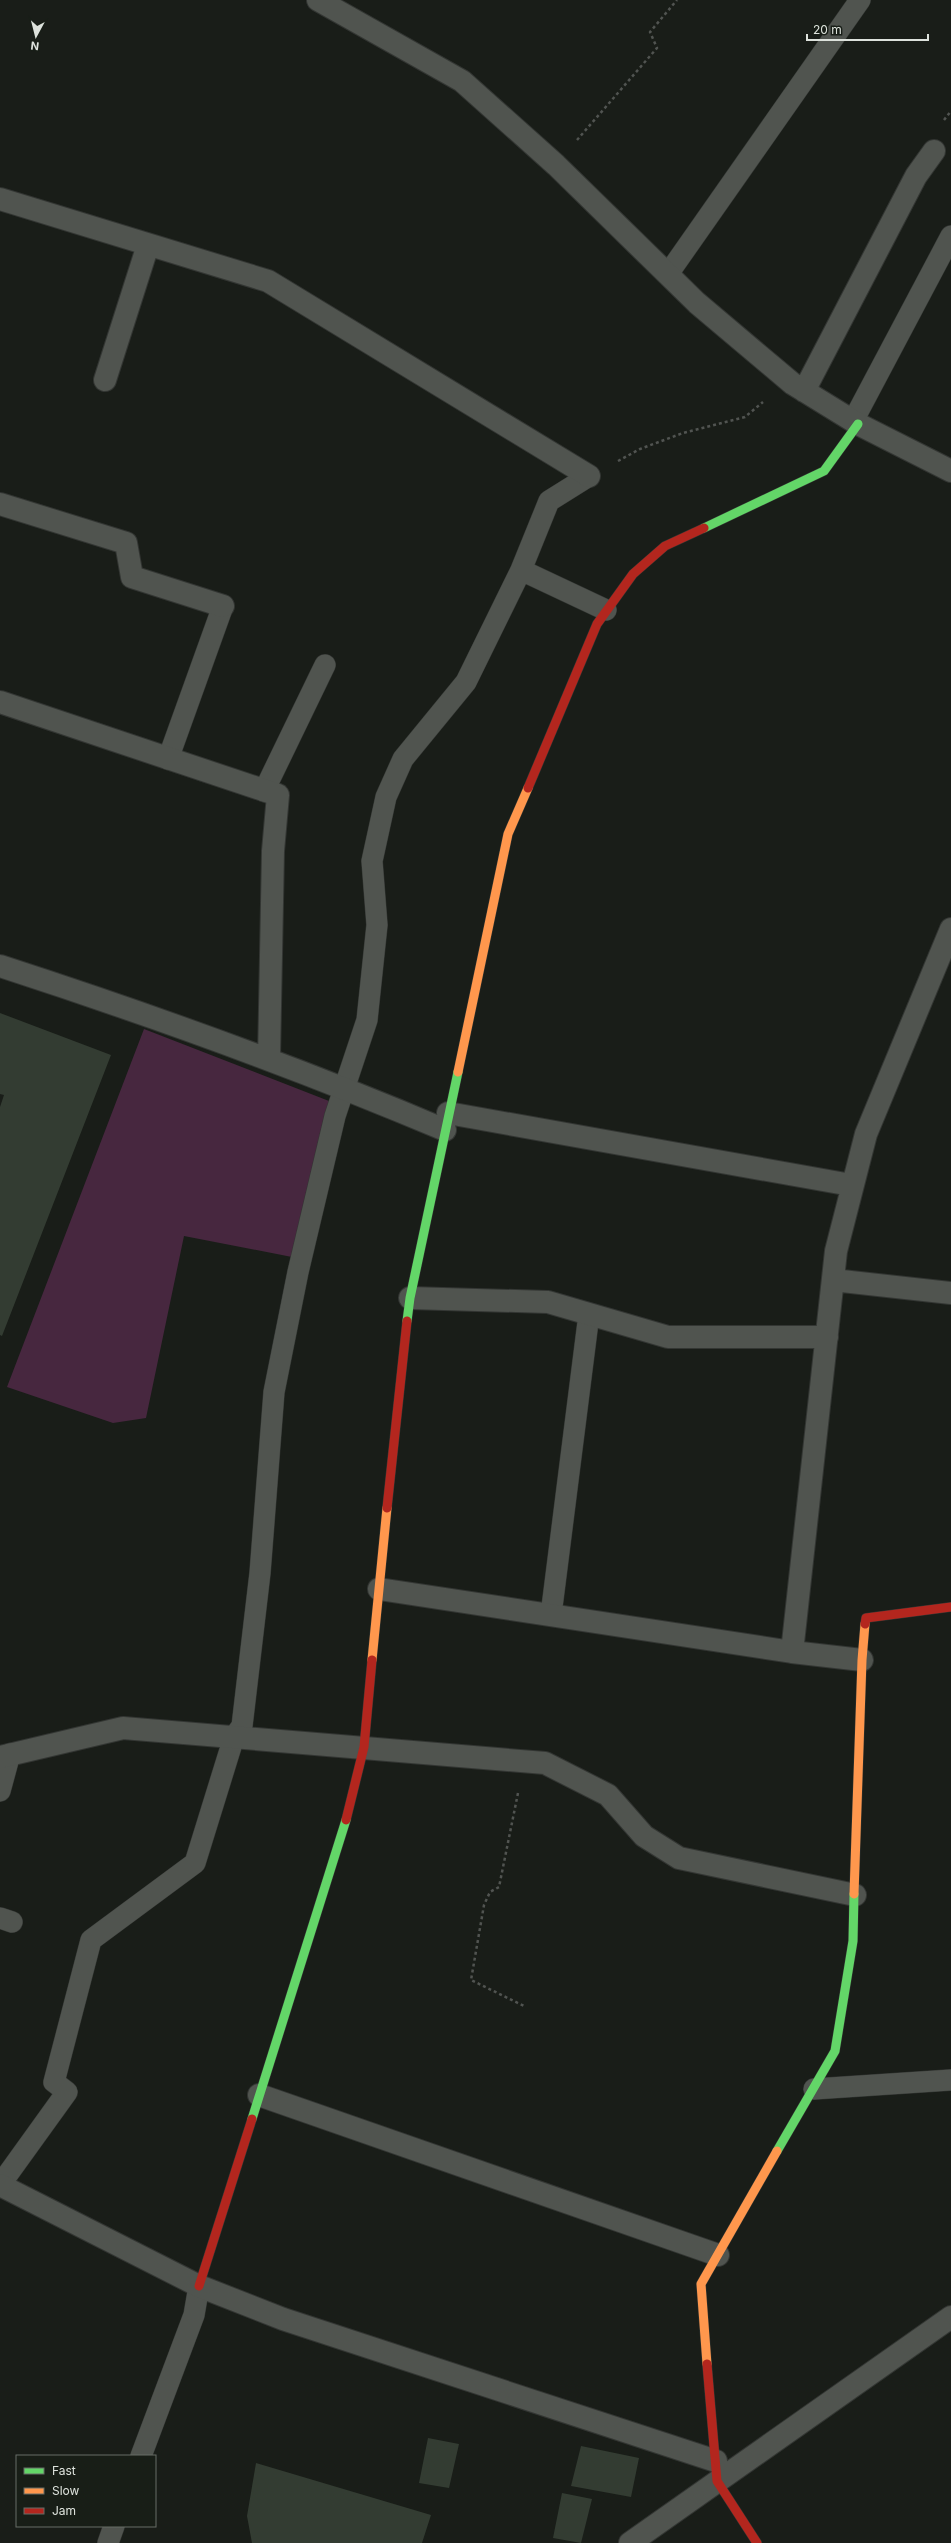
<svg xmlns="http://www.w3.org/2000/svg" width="951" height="2543" font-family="Inter,sans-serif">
<rect width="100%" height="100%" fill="#191d18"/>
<path fill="#47273f" d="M 144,1029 L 329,1101 L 292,1257 L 184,1236 L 146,1418 L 113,1423 L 7,1387 Z"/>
<path fill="#333c32" d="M 0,1013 L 111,1055 L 2,1336 L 0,1335 L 0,1107 L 4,1095 L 0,1094 Z
M 428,2438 L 459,2444 L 449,2488 L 419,2483 Z
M 581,2446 L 639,2458 L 631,2497 L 571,2486 Z
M 256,2463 L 431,2515 L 422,2543 L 252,2543 L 247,2516 Z
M 562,2493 L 592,2499 L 581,2543 L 553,2538 Z"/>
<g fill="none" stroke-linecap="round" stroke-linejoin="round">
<g stroke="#333633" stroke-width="22">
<path id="lane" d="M 668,274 L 860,0
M 853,421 L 951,236
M 521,570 L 606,610
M 168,759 L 223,606
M 264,791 L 325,665
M 551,1615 L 589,1314
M 0,1791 L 10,1754
M 0,1918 L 12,1922
M 814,2089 L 951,2080
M 0,2185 L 67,2092 L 54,2082 L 91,1940 L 195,1863 L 234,1737 L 242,1726 L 260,1573 L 274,1392 L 298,1272 L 335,1116 L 367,1020 L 377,925 L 372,861 L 386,797 L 403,759 L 466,682 L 521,570 L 549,501 L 589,476
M 141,2456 L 194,2315 L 199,2286
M 108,2543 L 114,2526"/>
</g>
<g stroke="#333633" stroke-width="24">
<path id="street" d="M 318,0 L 462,81 L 556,165 L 697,303 L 793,384 L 858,424 L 951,471
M 0,199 L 268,281 L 589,476
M 105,380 L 148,245
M 804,391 L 916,176 L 934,151
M 0,504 L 126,543 L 132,577 L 223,606
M 0,702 L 278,795 L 273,851 L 269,1059
M 0,966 C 151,1015 299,1068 445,1130
M 448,1113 L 851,1185
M 833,1280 L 951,1293
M 410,1298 L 548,1302 L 668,1337 L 827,1337
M 379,1589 L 792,1652 L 862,1660
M 792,1652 L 836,1251 L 866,1134 L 951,929
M 0,1757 L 123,1728 L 545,1763 L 608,1795 L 644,1836 L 679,1858 L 855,1895
M 259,2095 L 718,2255
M 0,2185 L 199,2286 L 283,2319 L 716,2461
M 630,2543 L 951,2317"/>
</g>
<g stroke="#333633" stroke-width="10">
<path id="fast" d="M 704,528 L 824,471 L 858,424
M 407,1321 L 410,1298 L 458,1072
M 252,2119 L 346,1820
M 777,2151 L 835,2051 L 853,1941 L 854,1894"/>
</g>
<g stroke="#333633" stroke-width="10">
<path id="slow" d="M 458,1072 L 508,834 L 528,788
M 372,1660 L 387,1508
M 854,1894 L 862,1660 L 865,1624
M 707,2364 L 701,2284 L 777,2151"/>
</g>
<g stroke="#333633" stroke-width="10">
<path id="jam" d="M 528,788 L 597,624 L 633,574 L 665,546 L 704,528
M 387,1508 L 407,1321
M 865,1624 L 866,1618 L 951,1607
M 346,1820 L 364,1747 L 372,1660
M 199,2286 L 252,2119
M 707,2364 L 717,2481 L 757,2543"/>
</g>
<path stroke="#515451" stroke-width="2.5" stroke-dasharray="3 3" stroke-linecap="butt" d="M 944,120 L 951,111
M 577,140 L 657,48 L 650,32 L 677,0
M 618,461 L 640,449 L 683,433 L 745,417 L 763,402
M 518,1793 L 499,1887 L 490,1892 L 484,1905 L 471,1980 L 524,2006"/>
<use href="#lane" stroke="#50544f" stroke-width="21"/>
<use href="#street" stroke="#50544f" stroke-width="22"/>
<use href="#fast" stroke="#63d668" stroke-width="9"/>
<use href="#slow" stroke="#ff974d" stroke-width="9"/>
<use href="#jam" stroke="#b3261e" stroke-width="9"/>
</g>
<rect x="16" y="2455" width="140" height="72" fill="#181e17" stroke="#676c66"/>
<rect x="24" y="2468" width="20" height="6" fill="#63d668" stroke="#676c66"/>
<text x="52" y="2475" font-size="12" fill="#dde2dc">Fast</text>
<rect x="24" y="2488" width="20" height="6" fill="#ff974d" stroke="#676c66"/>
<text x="52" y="2495" font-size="12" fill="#dde2dc">Slow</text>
<rect x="24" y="2508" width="20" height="6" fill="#b3261e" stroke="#676c66"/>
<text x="52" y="2515" font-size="12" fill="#dde2dc">Jam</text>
<g transform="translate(36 36) rotate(187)" stroke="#181e17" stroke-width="3" paint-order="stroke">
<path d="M0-3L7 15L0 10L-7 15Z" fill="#dde2dc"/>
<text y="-6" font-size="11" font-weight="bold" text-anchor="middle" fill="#dde2dc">N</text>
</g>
<path d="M807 34v6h121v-6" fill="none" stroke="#dde2dc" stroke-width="2"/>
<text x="813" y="34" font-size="12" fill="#dde2dc" stroke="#181e17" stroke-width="3" paint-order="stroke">20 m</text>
</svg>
